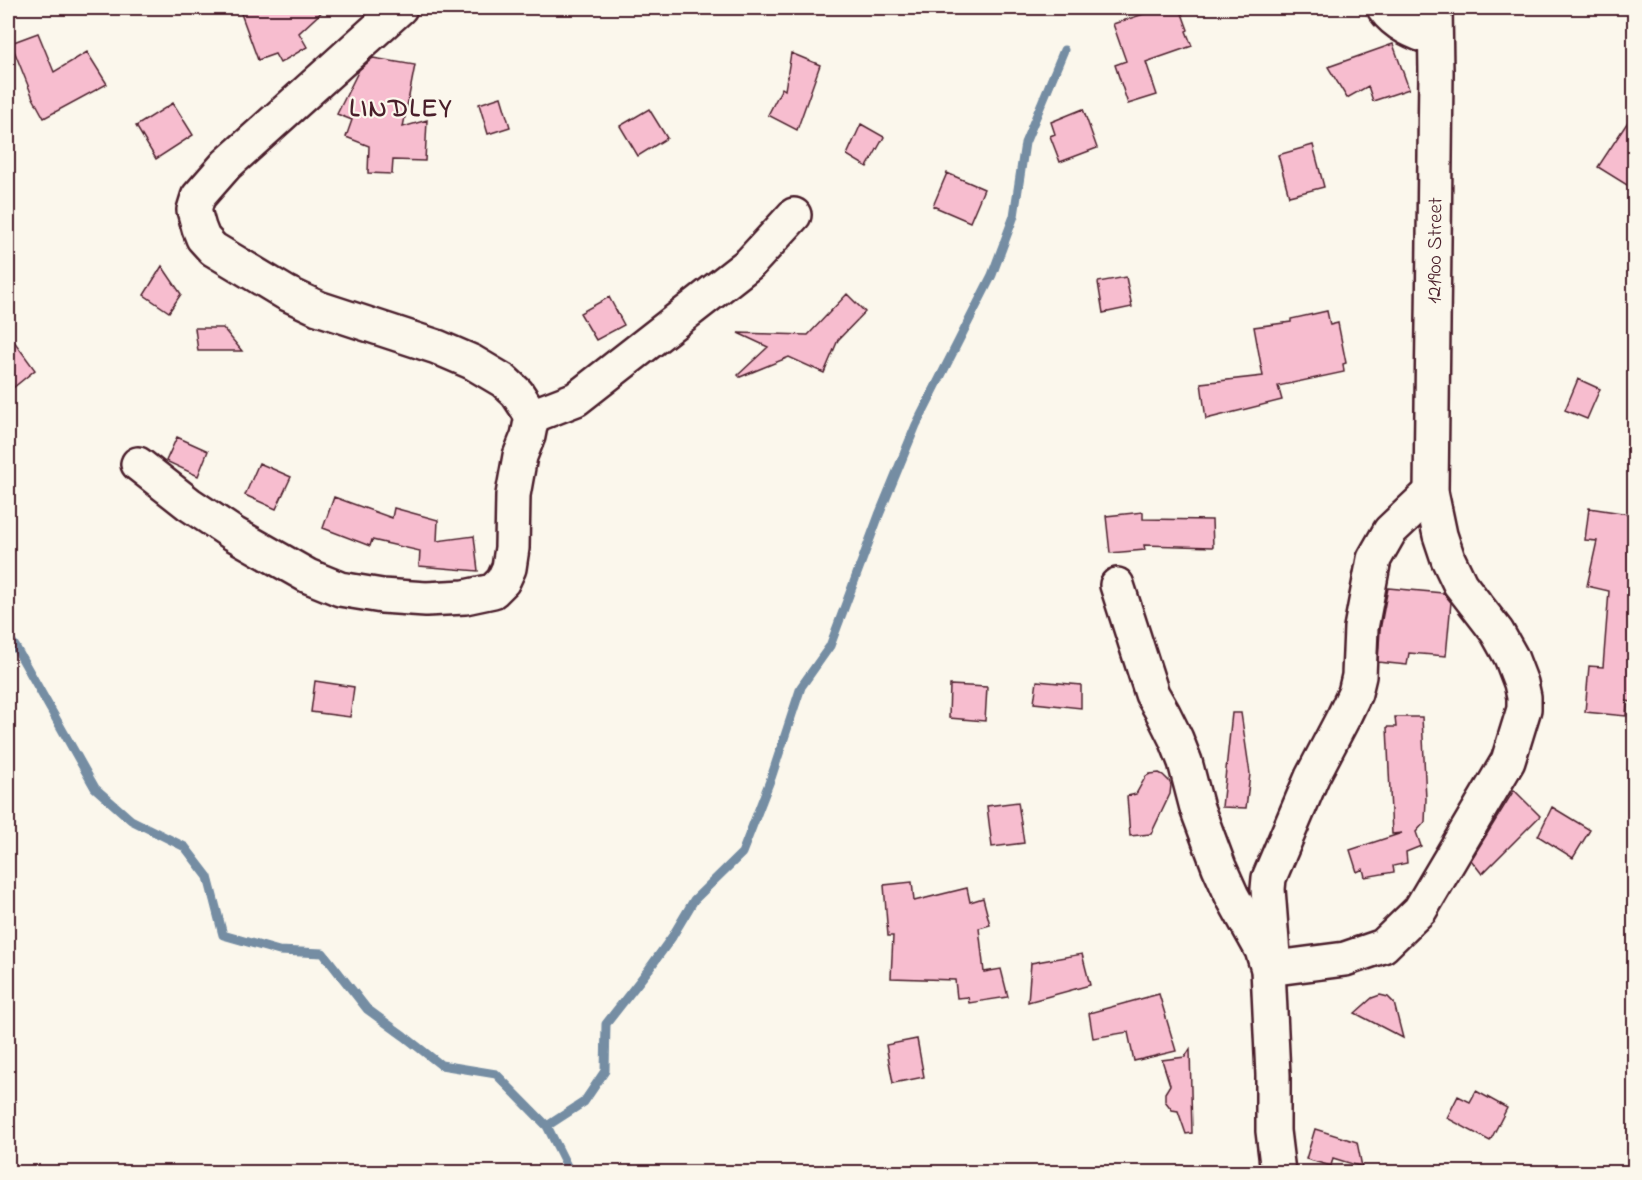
<svg xmlns="http://www.w3.org/2000/svg" width="1642" height="1180" font-family="'Indie Flower',sans-serif">
<rect width="100%" height="100%" fill="#fbf7ec"/>
<filter id="ink" filterUnits="userSpaceOnUse"><feTurbulence type="fractalNoise" baseFrequency=".0167" numOctaves="2"/><feDisplacementMap in="SourceGraphic" scale="12" xChannelSelector="R" yChannelSelector="G"/><feConvolveMatrix kernelMatrix="1 2 1 2 8 2 1 2 1" color-interpolation-filters="sRGB"/></filter>
<g filter="url(#ink)">
<g fill="none" stroke-linecap="round" stroke-linejoin="round">
<path stroke="#758da3" stroke-width="9" d="M 8,637 L 15,646 L 95,788 L 131,820 L 185,847 L 208,877 L 223,935 L 279,951 L 323,953 L 367,1009 L 404,1036 L 441,1065 L 496,1074 L 547,1126 L 570,1172
M 547,1126 L 584,1102 L 605,1071 L 606,1024 L 649,969 L 672,937 L 694,900 L 742,853 L 771,778 L 801,687 L 830,646 L 879,515 L 916,425 L 992,275 L 1014,216 L 1025,143 L 1064,50"/>
</g>
<path fill="#f7bdcf" stroke="#4a1f2b" stroke-width="1.5" d="M 239,8 L 326,8 L 299,33 L 307,47 L 280,63 L 275,54 L 258,60 Z
M 1162,8 L 1180,8 L 1188,30 L 1186,31 L 1192,46 L 1146,62 L 1157,95 L 1128,104 L 1115,65 L 1126,61 L 1113,24 Z
M 38,33 L 54,72 L 87,52 L 107,84 L 44,118 L 33,98 L 11,43 Z
M 1393,44 L 1409,89 L 1373,101 L 1368,86 L 1347,98 L 1328,67 Z
M 791,53 L 820,65 L 797,130 L 768,115 L 782,88 L 785,90 Z
M 373,58 L 415,65 L 403,127 L 427,120 L 425,161 L 393,160 L 392,174 L 368,173 L 369,146 L 346,137 L 352,120 L 337,114 L 359,70 Z
M 501,97 L 510,127 L 488,134 L 479,104 Z
M 173,103 L 193,135 L 156,159 L 136,126 Z
M 649,109 L 667,138 L 638,156 L 620,126 Z
M 1083,109 L 1097,148 L 1060,162 L 1050,136 L 1055,134 L 1051,122 Z
M 1635,111 L 1635,190 L 1598,167 Z
M 861,124 L 884,137 L 867,167 L 847,155 Z
M 1313,145 L 1324,187 L 1289,196 L 1278,155 Z
M 947,173 L 984,189 L 970,222 L 933,206 Z
M 162,266 L 181,294 L 169,312 L 144,295 Z
M 1126,277 L 1132,307 L 1103,313 L 1098,282 Z
M 847,294 L 865,312 L 838,340 L 824,373 L 789,357 L 740,377 L 738,375 L 768,347 L 738,333 L 808,335 Z
M 609,297 L 624,325 L 596,340 L 580,313 Z
M 1327,311 L 1330,325 L 1338,323 L 1346,363 L 1343,364 L 1344,372 L 1278,386 L 1282,400 L 1206,419 L 1201,383 L 1263,376 L 1254,327 L 1291,322 L 1291,319 Z
M 195,328 L 223,328 L 242,351 L 198,351 Z
M 8,333 L 35,370 L 8,392 Z
M 1578,379 L 1600,389 L 1587,419 L 1565,410 Z
M 177,437 L 208,451 L 198,476 L 166,461 Z
M 259,463 L 291,477 L 276,509 L 245,495 Z
M 334,497 L 392,518 L 394,508 L 438,520 L 437,541 L 474,536 L 478,571 L 419,566 L 420,551 L 372,540 L 370,546 L 323,528 Z
M 1589,508 L 1635,515 L 1635,703 L 1627,701 L 1626,716 L 1585,712 L 1589,666 L 1603,667 L 1609,591 L 1587,586 L 1597,541 L 1585,540 Z
M 1143,512 L 1143,519 L 1212,520 L 1213,547 L 1144,545 L 1145,550 L 1110,553 L 1106,516 Z
M 1388,588 L 1443,593 L 1451,602 L 1446,656 L 1409,653 L 1407,665 L 1378,662 L 1380,630 Z
M 315,681 L 354,687 L 350,717 L 311,712 Z
M 1037,681 L 1081,685 L 1081,708 L 1034,703 Z
M 950,685 L 987,687 L 985,721 L 949,718 Z
M 1232,713 L 1241,713 L 1250,774 L 1246,808 L 1222,807 Z
M 1395,717 L 1422,717 L 1426,799 L 1425,822 L 1416,832 L 1421,846 L 1406,852 L 1407,863 L 1393,866 L 1394,872 L 1365,877 L 1363,869 L 1357,872 L 1350,850 L 1402,833 L 1392,834 L 1387,727 L 1396,727 Z
M 1159,773 L 1163,775 L 1169,781 L 1171,785 L 1170,794 L 1151,834 L 1130,836 L 1127,796 L 1136,794 L 1146,776 L 1150,774 Z
M 1514,790 L 1540,816 L 1482,874 L 1471,860 Z
M 1018,802 L 1024,843 L 992,847 L 987,806 Z
M 1552,807 L 1590,830 L 1573,858 L 1538,836 Z
M 912,882 L 914,901 L 967,888 L 970,902 L 983,898 L 990,925 L 979,928 L 984,972 L 1001,969 L 1008,997 L 969,1003 L 968,997 L 957,998 L 955,980 L 891,978 L 893,936 L 888,936 L 884,885 Z
M 1082,954 L 1090,985 L 1028,1002 L 1031,963 Z
M 1159,994 L 1176,1051 L 1134,1061 L 1128,1032 L 1093,1038 L 1089,1013 Z
M 1380,995 L 1388,997 L 1394,1003 L 1403,1038 L 1355,1013 L 1372,998 Z
M 917,1039 L 924,1077 L 893,1083 L 886,1045 Z
M 1190,1049 L 1192,1133 L 1186,1134 L 1178,1111 L 1172,1110 L 1165,1101 L 1165,1093 L 1170,1085 L 1162,1060 L 1185,1057 Z
M 1476,1091 L 1507,1108 L 1490,1141 L 1447,1118 L 1458,1096 L 1470,1102 Z
M 1315,1129 L 1357,1142 L 1362,1167 L 1333,1158 L 1331,1166 L 1306,1159 Z"/>
<g fill="none" stroke-linecap="round" stroke-linejoin="round">
<g stroke="#4a1f2b" stroke-width="38">
<g id="minor">
<path d="M 400,8 L 226,165 L 198,197 L 194,210 L 199,228 L 203,238 L 213,249 L 286,293 L 318,308 L 437,347 L 472,362 L 504,381 L 517,393 L 532,416 L 576,399 L 750,263 L 794,215"/>
<path d="M 1384,8 C 1396,25 1415,33 1435,39"/>
<path d="M 138,464 L 189,504 L 234,534 L 308,576 L 340,589 L 382,596 L 426,599 L 465,597 L 493,591 L 503,581 L 509,568 L 512,548 L 513,495 L 520,456 L 528,436 L 532,416"/>
<path d="M 1117,585 L 1152,694 L 1163,713 L 1176,739 L 1185,762 L 1197,808 L 1219,867 L 1232,896 L 1262,950 L 1268,969 L 1273,1075 L 1273,1131 L 1278,1172"/>
<path d="M 1271,960 L 1273,955 L 1268,889 L 1269,878 L 1312,777 L 1344,716 L 1355,693 L 1359,676 L 1361,628 L 1374,559 L 1390,531 L 1431,492"/>
<path id="s1" d="M 1268,969 L 1345,959 L 1383,946 L 1420,910 L 1508,761 L 1524,709 L 1524,697 L 1521,683 L 1511,657 L 1497,632 L 1460,584 L 1448,559 L 1440,535 L 1431,492 L 1436,73 L 1435,8"/>
</g>
</g>
<use href="#minor" stroke="#fbf7ec" stroke-width="33"/>
</g>
</g>
<g text-anchor="middle" stroke-width="4.5" stroke-linejoin="round" paint-order="stroke">
<g font-size="21" fill="#4a1f2b" stroke="#fbf7ec">
<text dy="7" stroke="none"><textPath href="#s1" startOffset="879">121900 Street</textPath></text>
</g>
<g font-size="27" font-weight="bold" letter-spacing="1.5" fill="#4a1f2b" stroke="#fbf7ec">
<text x="401" y="116">LINDLEY</text>
</g>
</g>
<rect width="1642" height="1180" fill="none" stroke="#fbf7ec" stroke-width="30"/>
<rect x="15" y="15" width="1612" height="1150" fill="none" stroke="#4a1f2b" stroke-width="2" filter="url(#ink)"/>
</svg>
